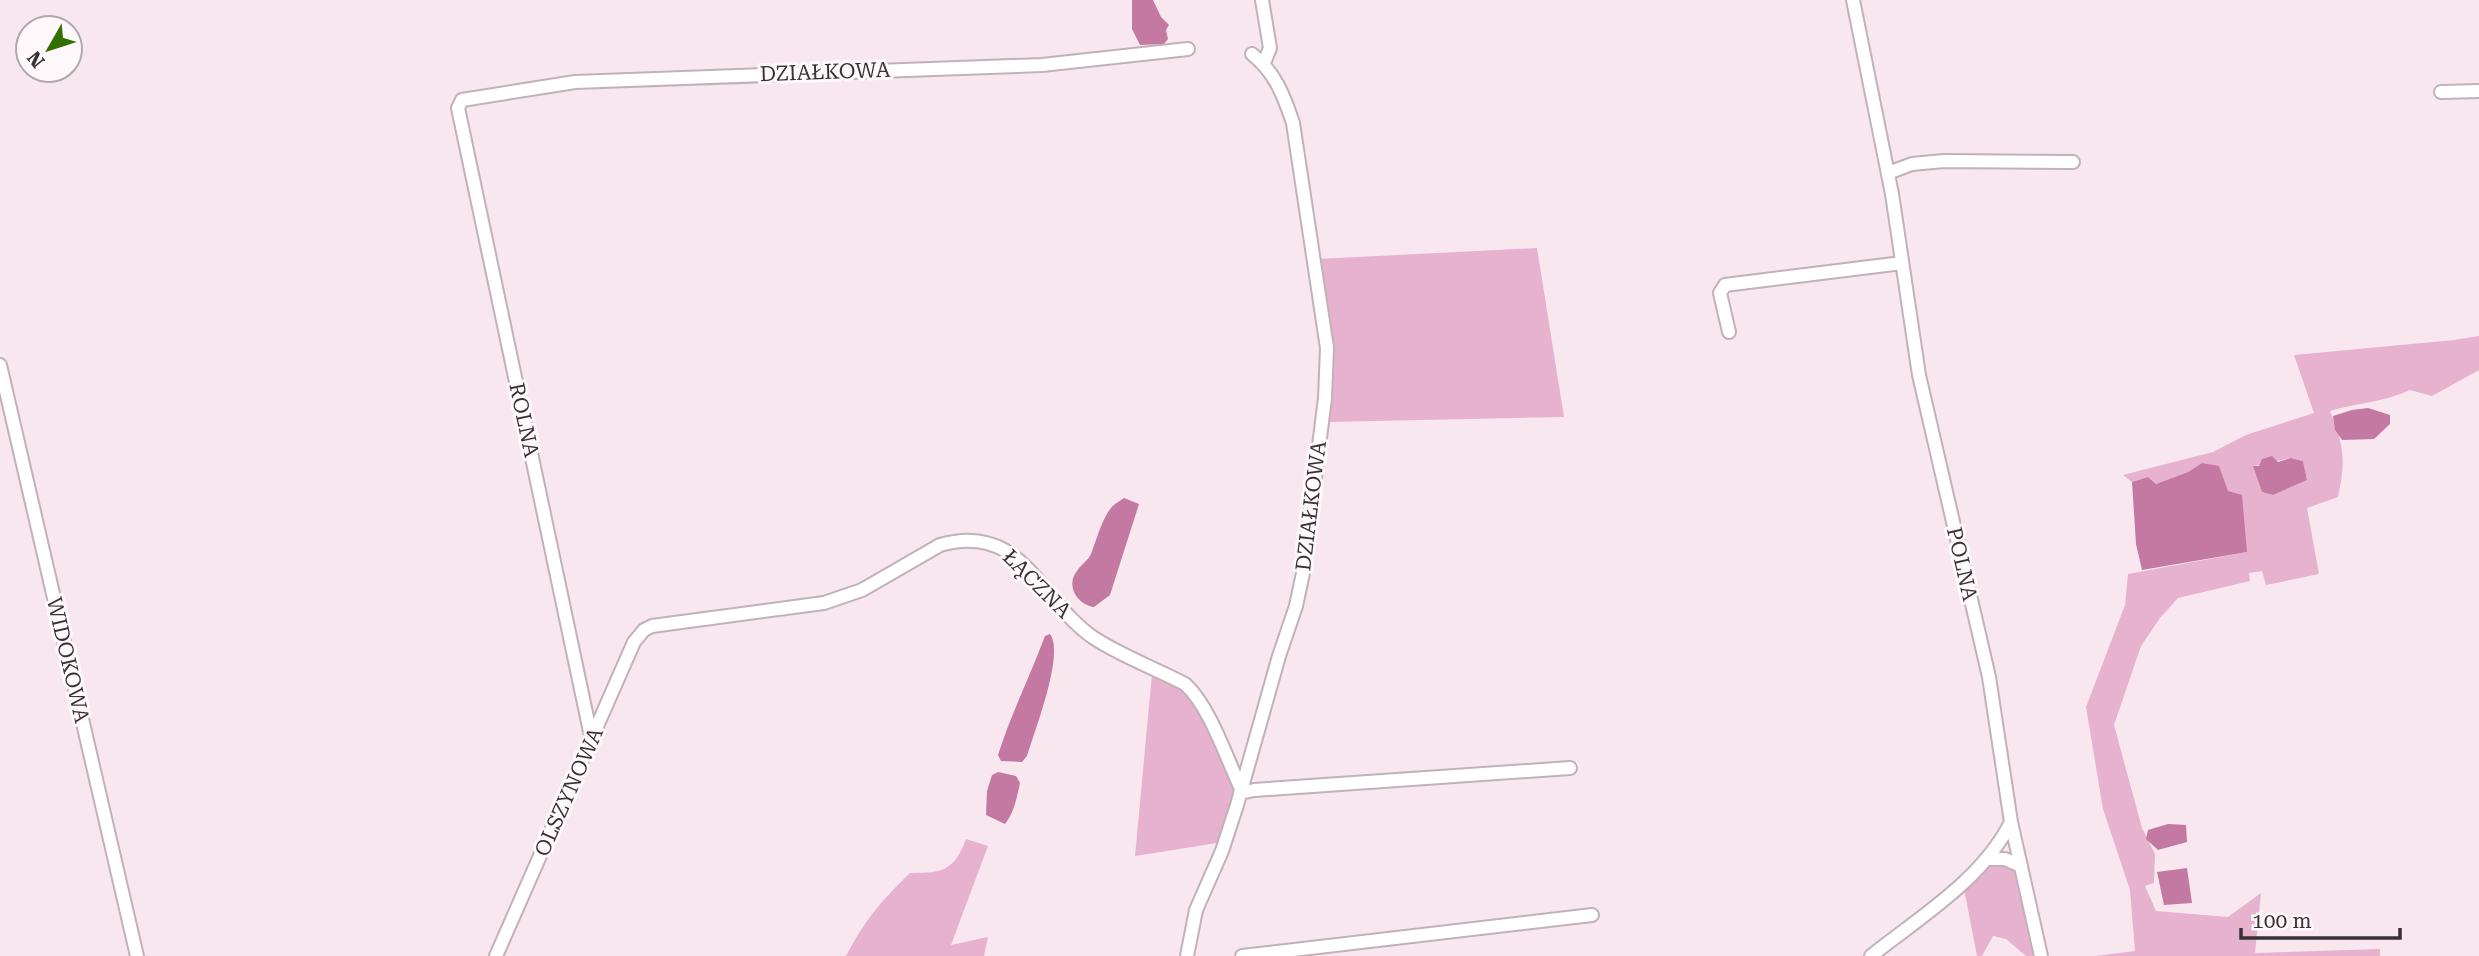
<svg xmlns="http://www.w3.org/2000/svg" width="2479" height="956" font-family="'Roboto Serif',serif">
<rect width="100%" height="100%" fill="#f8e7ef"/>
<path fill="#e7b2ce" fill-rule="evenodd" d="M 1537,248 L 1564,417 L 1328,422 L 1334,354 L 1317,259 Z
M 2479,336 L 2479,370 L 2432,396 L 2410,390 C 2385,402 2357,403 2330,411 C 2344,445 2346,460 2338,497 L 2307,508 L 2319,574 L 2266,585 L 2262,571 L 2249,573 L 2250,581 L 2178,598 L 2160,618 L 2141,646 L 2114,725 L 2142,828 L 2155,854 L 2154,883 L 2145,886 L 2156,911 L 2228,917 L 2261,893 L 2255,953 L 2380,949 L 2380,956 L 2096,956 L 2135,951 L 2130,890 L 2103,809 L 2086,707 L 2125,605 L 2128,574 L 2247,552 L 2228,492 L 2202,463 L 2188,472 L 2156,484 L 2148,477 L 2132,482 L 2123,475 L 2213,452 L 2246,435 L 2314,413 L 2294,355 L 2454,340 ZM 2291,458 L 2303,461 L 2307,480 L 2273,495 L 2262,492 L 2254,466 Z
M 1152,674 L 1190,693 L 1236,789 L 1217,843 L 1135,856 Z
M 966,839 L 988,846 L 951,945 L 988,937 L 984,956 L 846,956 C 865,920 881,901 910,873 C 943,873 954,871 966,839 Z
M 2007,865 L 2018,872 L 2036,956 L 2026,956 L 2006,939 L 1993,936 L 1982,956 L 1977,956 L 1964,889 L 1986,867 Z"/>
<path fill="#c379a1" d="M 1132,0 L 1153,0 L 1161,17 L 1169,25 L 1166,30 L 1168,39 L 1164,44 L 1140,45 L 1132,29 Z
M 2368,408 L 2390,415 L 2390,424 L 2374,439 L 2342,440 L 2335,430 L 2333,416 L 2352,410 Z
M 2272,456 L 2278,462 L 2291,458 L 2303,461 L 2307,480 L 2273,495 L 2262,492 L 2253,466 L 2259,466 L 2262,459 Z
M 2202,463 L 2219,466 L 2228,491 L 2242,495 L 2247,552 L 2142,570 L 2136,544 L 2132,482 L 2148,477 L 2156,484 L 2188,472 Z
M 1124,498 L 1139,504 L 1110,595 L 1094,607 C 1078,605 1065,586 1077,571 C 1081,564 1088,561 1091,554 C 1096,541 1102,519 1111,508 C 1114,504 1120,501 1124,498 Z
M 1050,634 C 1065,654 1034,732 1027,756 L 1022,762 L 1001,761 L 998,755 C 1011,714 1030,676 1045,636 Z
M 998,772 L 1016,776 L 1020,783 C 1017,797 1014,813 1005,824 L 986,815 L 987,791 L 992,775 Z
M 2168,824 L 2186,825 L 2187,842 L 2158,850 L 2146,839 L 2148,830 Z
M 2187,868 L 2192,903 L 2164,905 L 2157,872 Z"/>
<g fill="none" stroke-linecap="round" stroke-linejoin="round">
<g stroke="#c1b1b9" stroke-width="16">
<path id="minor" d="M 1262,0 L 1270,48 L 1264,63
M 1853,0 L 1892,194 L 1919,375 L 1989,677 L 2011,822 L 2041,956
M 2441,92 L 2479,91
M 1888,173 L 1912,164 L 1944,161 L 2073,162
M 1729,332 L 1720,293 L 1725,285 L 1902,263
M 0,365 L 137,956
M 592,741 L 458,108 L 462,100 L 575,82 L 1042,65 L 1188,49
M 1240,793 L 1254,790 L 1570,768
M 1987,859 L 2005,859 L 2021,866
M 496,956 L 634,642 L 644,630 L 652,626 L 824,603 L 862,590 L 940,545 C 1023,521 1039,601 1094,638 C 1123,657 1155,668 1185,684 C 1209,705 1227,759 1241,789
M 1187,956 L 1196,910 L 1222,851 L 1237,805 L 1279,656 L 1296,606 L 1303,573 L 1325,398 L 1327,348 L 1293,123 C 1284,96 1275,72 1252,54
M 1242,956 L 1592,915
M 1871,956 C 1920,917 1982,880 2011,822"/>
</g>
<use href="#minor" stroke="#fff" stroke-width="12"/>
</g>
<g text-anchor="middle" stroke-width="6" stroke-linejoin="round" paint-order="stroke">
<g font-size="21" fill="#383235" stroke="#fef8fb">
<text transform="translate(825 72) rotate(-2)" y="7">DZIAŁKOWA</text>
<text transform="translate(524 420) rotate(78)" y="7">ROLNA</text>
<text transform="translate(1311 506) rotate(-83)" y="7">DZIAŁKOWA</text>
<text transform="translate(1962 564) rotate(77)" y="7">POLNA</text>
<text transform="translate(1037 584) rotate(45)" y="7">ŁĄCZNA</text>
<text transform="translate(68 660) rotate(77)" y="7">WIDOKOWA</text>
<text transform="translate(569 792) rotate(-66)" y="7">OLSZYNOWA</text>
</g>
</g>
<g transform="translate(49 49) rotate(231)"><circle r="33" fill="#fef8fb" stroke="#afa9ac" stroke-width="2"/>
<path d="M0-5L12 26L0 18L-12 26Z" fill="#327002"/>
<text y="-10" font-size="19" font-weight="bold" text-anchor="middle" fill="#383235">N</text>
</g>
<path d="M2241 928v10h159v-10" fill="none" stroke="#383235" stroke-width="3.5"/>
<text x="2252" y="928" font-size="21" fill="#383235" stroke="#fef8fb" stroke-width="5" paint-order="stroke">100 m</text>
</svg>
